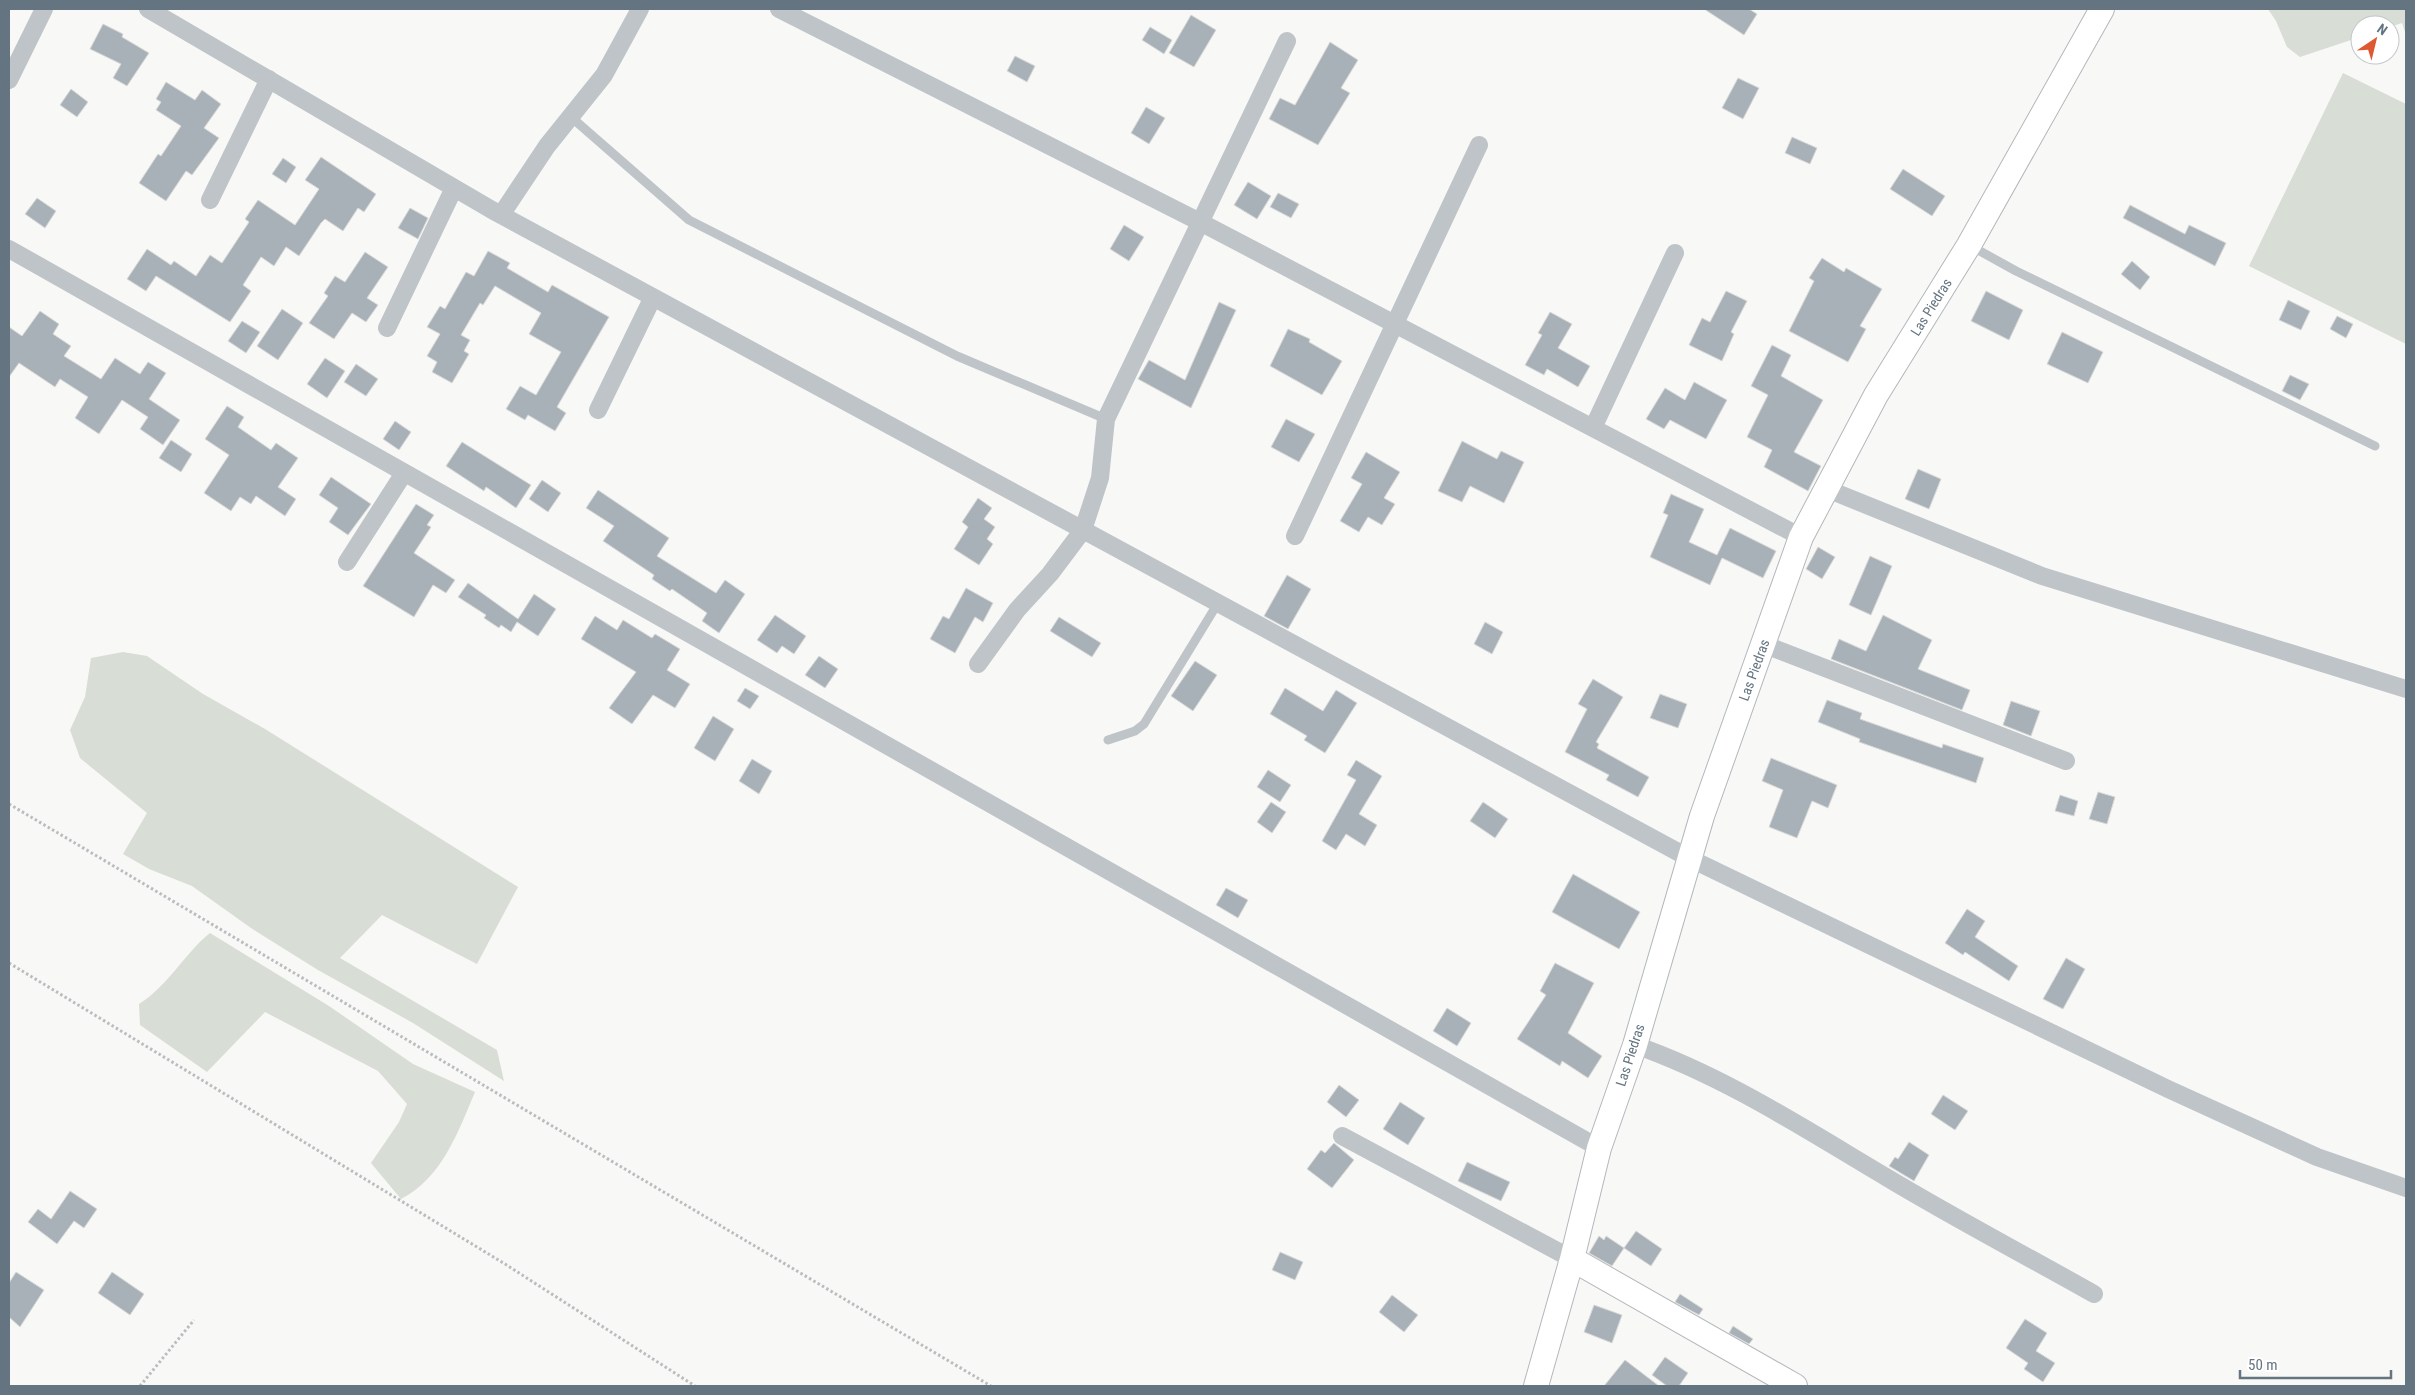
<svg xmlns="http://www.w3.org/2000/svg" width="2415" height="1395" font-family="'Roboto Condensed',sans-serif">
<rect width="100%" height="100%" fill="#f8f8f6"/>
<path fill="#d8ddd5" d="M 2268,9 L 2406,9 L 2406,35 L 2402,23 L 2390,27 L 2390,25 L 2360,25 L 2360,37 L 2300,57 L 2287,47 L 2276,21 Z
M 2343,73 L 2406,104 L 2406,344 L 2249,266 Z
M 123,652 L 147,656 L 203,694 L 265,729 L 518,887 L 477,964 L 382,915 L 340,958 L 497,1050 L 504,1081 L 413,1023 L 318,970 L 251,928 L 192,886 L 149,869 L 123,854 L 147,813 L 80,758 L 70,730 L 85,697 L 91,658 Z
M 210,933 L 329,1006 L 413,1064 L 475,1092 C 458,1132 442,1178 401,1199 L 371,1163 L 399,1122 L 407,1104 L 378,1071 L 265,1012 L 207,1072 L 140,1025 L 139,1004 C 168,986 184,954 210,933 Z"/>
<path fill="#a8b1b7" stroke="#dadad8" d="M 1704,9 L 1749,9 L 1757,14 L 1744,35 Z
M 1191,15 L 1216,30 L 1194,67 L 1169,53 Z
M 103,24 L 123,34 L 122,37 L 149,53 L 127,86 L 113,78 L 121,64 L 90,49 Z
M 1150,27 L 1172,40 L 1164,54 L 1142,40 Z
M 1330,42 L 1358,60 L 1341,88 L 1350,93 L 1318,145 L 1269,119 L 1280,98 L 1295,105 Z
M 1015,56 L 1035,66 L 1027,82 L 1007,71 Z
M 1738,78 L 1759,88 L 1743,119 L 1722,108 Z
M 166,82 L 195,100 L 202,90 L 221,104 L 204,128 L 219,138 L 192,175 L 186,171 L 166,201 L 139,183 L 158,154 L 161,156 L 181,126 L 156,110 L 161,102 L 156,99 Z
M 71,89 L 88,102 L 77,117 L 60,105 Z
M 1146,107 L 1165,118 L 1149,144 L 1131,133 Z
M 1792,137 L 1817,148 L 1810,164 L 1785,153 Z
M 321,157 L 376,194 L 364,212 L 358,208 L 343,231 L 325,219 L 321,223 L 299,256 L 286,247 L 274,266 L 261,257 L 243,285 L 251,291 L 230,322 L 156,276 L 146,291 L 127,279 L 147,249 L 171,265 L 174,261 L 196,276 L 210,255 L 222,263 L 249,222 L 245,219 L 258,200 L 295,225 L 319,189 L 305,180 Z
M 283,158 L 296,167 L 286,183 L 272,174 Z
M 1903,169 L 1945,196 L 1932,216 L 1890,189 Z
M 1248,182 L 1271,196 L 1257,219 L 1234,205 Z
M 1278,193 L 1299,204 L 1291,218 L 1270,207 Z
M 37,198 L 56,211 L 45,228 L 25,214 Z
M 2130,205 L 2185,234 L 2189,225 L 2226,243 L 2215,266 L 2123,218 Z
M 410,208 L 428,218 L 418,239 L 398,228 Z
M 1124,225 L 1144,237 L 1129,261 L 1110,249 Z
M 488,251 L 510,263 L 507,268 L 548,292 L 552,285 L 609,317 L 557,407 L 566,413 L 555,431 L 528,415 L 525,420 L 506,409 L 520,386 L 536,395 L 561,352 L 529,334 L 541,313 L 495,286 L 483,305 L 480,303 L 461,335 L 470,340 L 464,351 L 469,354 L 452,383 L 432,372 L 437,362 L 427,356 L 440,334 L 427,327 L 440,306 L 445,309 L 466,272 L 474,276 Z
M 365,252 L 388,267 L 367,298 L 378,305 L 366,322 L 352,313 L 334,339 L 309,323 L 328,296 L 324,293 L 335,276 L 345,282 Z
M 1822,258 L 1844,272 L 1846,268 L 1882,289 L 1860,326 L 1866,329 L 1848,362 L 1789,331 L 1814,281 L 1809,278 Z
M 2132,261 L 2150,277 L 2140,290 L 2121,274 Z
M 1726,291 L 1747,301 L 1731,332 L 1734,334 L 1722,361 L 1689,345 L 1702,318 L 1710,322 Z
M 1986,291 L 2023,310 L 2009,340 L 1971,321 Z
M 2288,300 L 2310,311 L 2301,330 L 2279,320 Z
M 1219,302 L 1236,310 L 1191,408 L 1138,379 L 1149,360 L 1185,380 Z
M 282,309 L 303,323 L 278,360 L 257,346 Z
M 40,311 L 59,324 L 53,334 L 71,346 L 64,356 L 101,379 L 115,358 L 140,374 L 148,362 L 166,373 L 149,399 L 180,420 L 163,445 L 140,429 L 148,417 L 122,400 L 99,434 L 75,418 L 88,397 L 60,379 L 55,387 L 19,363 L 9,377 L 9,327 L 22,336 Z
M 1550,312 L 1572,324 L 1558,348 L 1590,366 L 1578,387 L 1547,369 L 1544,375 L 1525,365 L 1542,335 L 1538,333 Z
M 2337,316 L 2353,324 L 2346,338 L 2330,329 Z
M 242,321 L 260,332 L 246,353 L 228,341 Z
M 1288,329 L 1310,339 L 1309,342 L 1342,361 L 1322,395 L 1270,366 Z
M 2062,332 L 2103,352 L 2088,383 L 2047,364 Z
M 1772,345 L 1791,355 L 1781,376 L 1823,400 L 1794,452 L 1821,466 L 1808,491 L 1764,467 L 1772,450 L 1747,437 L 1768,395 L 1751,386 Z
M 325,358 L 345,371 L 327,398 L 307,384 Z
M 356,364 L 378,379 L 366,396 L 344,382 Z
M 2290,375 L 2309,384 L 2300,400 L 2282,391 Z
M 1694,382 L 1727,400 L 1706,439 L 1670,420 L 1664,429 L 1646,419 L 1665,388 L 1685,400 Z
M 227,406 L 244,417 L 238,427 L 271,450 L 276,443 L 298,458 L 278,487 L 296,499 L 285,516 L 256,496 L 251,504 L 240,497 L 231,511 L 204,493 L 229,455 L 205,439 Z
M 1286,419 L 1315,434 L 1299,462 L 1271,447 Z
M 395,421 L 411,432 L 399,450 L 383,439 Z
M 171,440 L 192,454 L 181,472 L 159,458 Z
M 1462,441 L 1497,459 L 1501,451 L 1524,462 L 1504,503 L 1470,486 L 1462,502 L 1438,491 Z
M 462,442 L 531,485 L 516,508 L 486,487 L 484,491 L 446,466 Z
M 1366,452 L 1400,472 L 1384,498 L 1395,504 L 1382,525 L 1368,517 L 1359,532 L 1340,521 L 1362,484 L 1351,478 Z
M 1918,469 L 1941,479 L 1929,509 L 1905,499 Z
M 331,477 L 371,504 L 348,535 L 329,522 L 338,508 L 319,495 Z
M 542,480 L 561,493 L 548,512 L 529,499 Z
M 598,490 L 669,538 L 657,556 L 716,593 L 725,580 L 745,594 L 719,633 L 702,621 L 707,613 L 672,589 L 670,591 L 652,579 L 654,575 L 603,541 L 614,526 L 586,508 Z
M 1671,494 L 1704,509 L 1689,542 L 1717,555 L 1730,528 L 1776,551 L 1763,578 L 1722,558 L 1710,585 L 1650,557 L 1668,515 L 1663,513 Z
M 978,498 L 992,508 L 984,519 L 995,527 L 987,539 L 993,544 L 979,565 L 954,549 L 968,527 L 962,522 Z
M 416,504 L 434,515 L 427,525 L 431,527 L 414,553 L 455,580 L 446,593 L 433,585 L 414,617 L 363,586 Z
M 1818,547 L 1835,557 L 1822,579 L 1806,569 Z
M 1870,556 L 1892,566 L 1871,615 L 1849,605 Z
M 1287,575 L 1311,589 L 1288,629 L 1264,616 Z
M 468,583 L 518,619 L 534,594 L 556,609 L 538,636 L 517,622 L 511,632 L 501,625 L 499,628 L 484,618 L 486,615 L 458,597 Z
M 966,588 L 993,603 L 983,622 L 975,617 L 955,653 L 930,639 L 943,616 L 949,619 Z
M 775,615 L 806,636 L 794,654 L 782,646 L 777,653 L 757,640 Z
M 1883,615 L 1932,640 L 1918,669 L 1970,690 L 1962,710 L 1831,659 L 1839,639 L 1866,651 Z
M 595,616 L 617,630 L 623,620 L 652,638 L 655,634 L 680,649 L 667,670 L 690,684 L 675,708 L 653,695 L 632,724 L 609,708 L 636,672 L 581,639 Z
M 1059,617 L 1101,643 L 1092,657 L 1050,631 Z
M 1485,622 L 1503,632 L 1492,654 L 1474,644 Z
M 819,656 L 838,669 L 825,688 L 805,675 Z
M 1195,661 L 1217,675 L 1193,711 L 1171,696 Z
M 1593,679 L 1623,697 L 1596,742 L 1599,744 L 1597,748 L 1649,777 L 1638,797 L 1606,780 L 1609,775 L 1565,752 L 1587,709 L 1578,704 Z
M 745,688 L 759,696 L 750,709 L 737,701 Z
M 1285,688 L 1323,711 L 1336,690 L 1357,703 L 1325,753 L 1304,740 L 1307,736 L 1270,714 Z
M 1660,694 L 1687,704 L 1678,728 L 1650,718 Z
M 1827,700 L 1862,713 L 1860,719 L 1942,748 L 1943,744 L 1984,758 L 1976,783 L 1859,742 L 1860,739 L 1818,722 Z
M 2011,701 L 2040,711 L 2031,736 L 2003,725 Z
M 713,716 L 734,729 L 715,761 L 694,748 Z
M 1771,758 L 1837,785 L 1828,808 L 1812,801 L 1797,838 L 1769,827 L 1783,790 L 1762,781 Z
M 752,759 L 772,771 L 759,794 L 739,781 Z
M 1356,760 L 1382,776 L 1359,814 L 1377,825 L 1365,846 L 1346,834 L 1336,850 L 1322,841 L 1356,780 L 1347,775 Z
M 1268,770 L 1291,785 L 1280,802 L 1257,787 Z
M 2098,792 L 2115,797 L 2107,824 L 2089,819 Z
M 2060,795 L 2078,801 L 2074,816 L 2055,811 Z
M 1271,802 L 1286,812 L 1272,833 L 1257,822 Z
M 1483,802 L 1508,819 L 1495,838 L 1470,821 Z
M 1573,874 L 1640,912 L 1619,949 L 1552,912 Z
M 1226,888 L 1248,900 L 1238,918 L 1216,905 Z
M 1967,909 L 1985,921 L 1975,937 L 2018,966 L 2009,981 L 1965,952 L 1963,955 L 1945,943 Z
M 2066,958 L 2085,969 L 2063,1009 L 2043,999 Z
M 1555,963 L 1594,983 L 1568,1033 L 1602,1056 L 1588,1078 L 1562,1061 L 1560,1066 L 1517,1039 L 1546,995 L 1540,991 Z
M 1447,1008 L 1471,1023 L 1457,1046 L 1433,1031 Z
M 1339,1085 L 1359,1100 L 1346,1117 L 1327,1102 Z
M 1943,1095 L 1968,1111 L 1955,1130 L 1931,1114 Z
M 1400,1102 L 1425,1118 L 1408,1145 L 1383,1129 Z
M 1909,1142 L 1929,1155 L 1914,1181 L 1889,1166 L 1895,1157 L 1898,1159 Z
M 1334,1143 L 1354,1160 L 1332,1188 L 1307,1169 L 1321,1150 L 1325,1153 Z
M 1467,1162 L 1510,1182 L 1501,1201 L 1458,1181 Z
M 70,1191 L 97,1209 L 84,1228 L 74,1221 L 57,1244 L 28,1222 L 38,1209 L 51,1219 Z
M 1636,1231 L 1662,1249 L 1651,1266 L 1624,1248 Z
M 1599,1236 L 1604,1240 L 1606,1236 L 1624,1248 L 1612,1266 L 1589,1253 Z
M 1280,1252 L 1303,1262 L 1295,1280 L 1272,1270 Z
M 16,1272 L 44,1290 L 20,1327 L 9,1317 L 9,1283 Z
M 112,1272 L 144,1294 L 130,1315 L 98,1293 Z
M 1680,1294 L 1703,1309 L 1699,1315 L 1675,1302 Z
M 1392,1295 L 1418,1315 L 1404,1332 L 1379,1312 Z
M 1594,1305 L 1622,1315 L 1612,1343 L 1584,1332 Z
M 2025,1319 L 2047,1333 L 2036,1351 L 2055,1363 L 2043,1382 L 2024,1369 L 2028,1363 L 2006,1348 Z
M 1733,1326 L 1753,1339 L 1749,1344 L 1729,1333 Z
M 1665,1357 L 1688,1373 L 1679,1386 L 1667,1386 L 1652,1375 Z
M 1625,1360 L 1659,1386 L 1604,1386 Z"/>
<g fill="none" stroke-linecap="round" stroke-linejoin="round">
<g stroke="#b2b8bc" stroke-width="26">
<path id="secondary" d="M 1572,1259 L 1795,1386
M 1536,1386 L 1572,1259 L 1599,1148 L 1635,1045 L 1702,816 L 1801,537 L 1876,395 L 1969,245 L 2102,9"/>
</g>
<path stroke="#babdc0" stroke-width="3" stroke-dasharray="2.5 2.5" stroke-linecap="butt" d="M 9,804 L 991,1386
M 9,963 L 505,1264 L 695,1386
M 140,1386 L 194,1320"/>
<path stroke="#bfc4c8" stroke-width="9" d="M 571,117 L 689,220 L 957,356 L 1106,419
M 1969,245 L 2016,271 L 2375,446
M 1108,740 L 1135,731 L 1144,724 L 1218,603"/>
<path stroke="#bfc4c8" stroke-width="18" d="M 148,9 L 492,210 L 1689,858 L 2168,1089 L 2317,1157 L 2406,1188
M 779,9 L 1200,222 L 1801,537
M 9,80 L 44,9
M 210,200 L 269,79
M 501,215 L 547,146 L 604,75 L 640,9
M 9,249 L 1599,1148
M 387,328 L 454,188
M 598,410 L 653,297
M 1593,428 L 1675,253
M 1827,489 L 2042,576 L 2406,689
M 1295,536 L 1479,145
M 347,562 L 404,473
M 1763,644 L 2066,761
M 978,664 L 1017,610 L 1050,574 L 1083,530 L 1100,478 L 1106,419 L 1287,41
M 1635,1045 C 1724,1076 1805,1129 1886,1177 C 1954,1218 2025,1255 2094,1294
M 1342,1136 L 1572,1259"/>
<use href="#secondary" stroke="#fff" stroke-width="24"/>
</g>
<g text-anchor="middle" stroke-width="5" stroke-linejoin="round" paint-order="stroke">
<g font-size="14" fill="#647480" stroke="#fff">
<text transform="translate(1931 307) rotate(-58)" y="5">Las Piedras</text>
<text transform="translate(1754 670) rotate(-70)" y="5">Las Piedras</text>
<text transform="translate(1630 1055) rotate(-72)" y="5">Las Piedras</text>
</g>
</g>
<rect width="2415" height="1395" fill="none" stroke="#647480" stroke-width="20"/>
<g transform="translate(2375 40) rotate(35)"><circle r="24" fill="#ffffff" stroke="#c1c7cc"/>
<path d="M0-4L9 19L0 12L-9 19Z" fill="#de5830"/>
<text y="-8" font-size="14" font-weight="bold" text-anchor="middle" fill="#647480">N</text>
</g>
<path d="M2240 1370v8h151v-8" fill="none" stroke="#647480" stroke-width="2.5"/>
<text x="2248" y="1370" font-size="15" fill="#647480" stroke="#ffffff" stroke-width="4" paint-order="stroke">50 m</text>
</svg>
